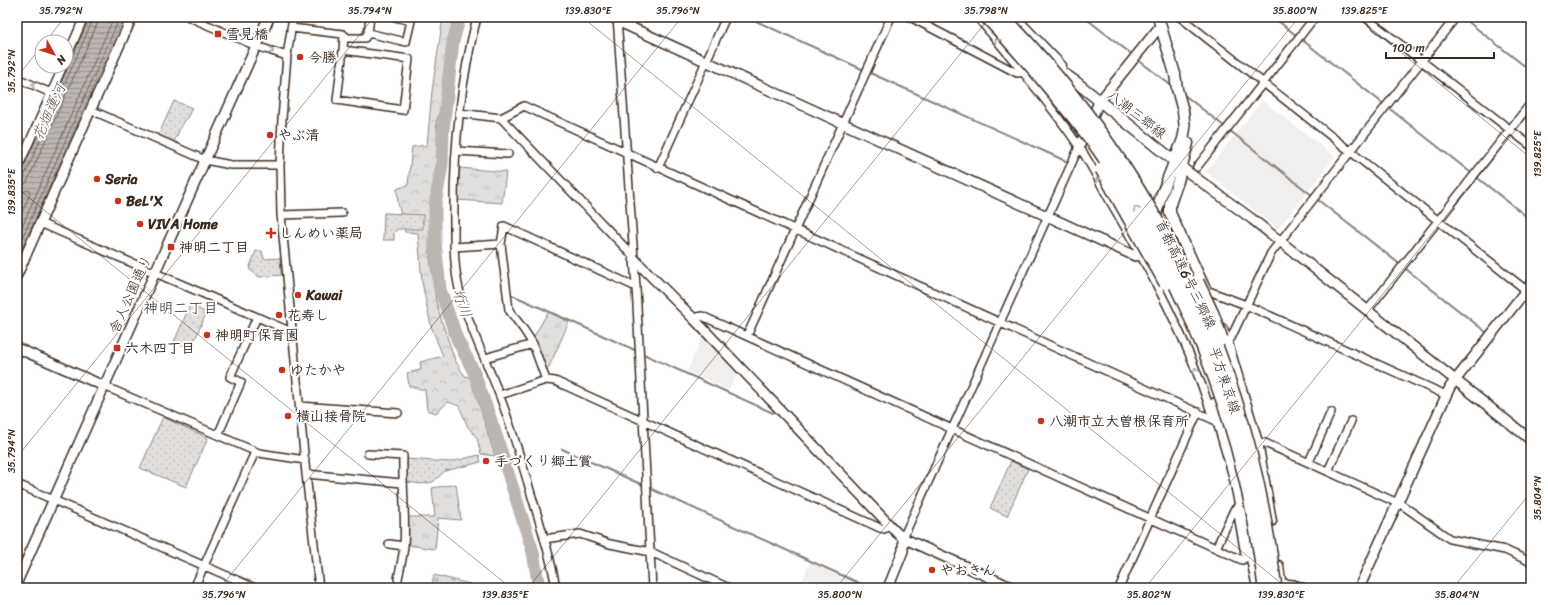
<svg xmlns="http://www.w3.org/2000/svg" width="1548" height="605" font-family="Sriracha,'Klee One',sans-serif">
<defs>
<pattern id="grass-tufts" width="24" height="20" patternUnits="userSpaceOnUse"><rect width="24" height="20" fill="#e2e0de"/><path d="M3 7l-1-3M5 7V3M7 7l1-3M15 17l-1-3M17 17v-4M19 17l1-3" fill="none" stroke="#c3c0be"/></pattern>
<pattern id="forest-crowns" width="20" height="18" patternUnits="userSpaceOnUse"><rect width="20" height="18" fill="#e2e0de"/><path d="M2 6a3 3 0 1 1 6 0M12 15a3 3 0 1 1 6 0" fill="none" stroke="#c3c0be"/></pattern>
<pattern id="cemetery-stones" width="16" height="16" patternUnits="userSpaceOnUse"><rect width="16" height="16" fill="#e2e0de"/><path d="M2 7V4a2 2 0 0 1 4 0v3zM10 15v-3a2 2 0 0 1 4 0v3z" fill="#c3c0be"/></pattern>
<pattern id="park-dots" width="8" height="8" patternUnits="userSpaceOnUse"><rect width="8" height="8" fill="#e2e0de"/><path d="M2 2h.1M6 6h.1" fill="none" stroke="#c3c0be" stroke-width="1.8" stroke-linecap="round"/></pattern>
<pattern id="water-rules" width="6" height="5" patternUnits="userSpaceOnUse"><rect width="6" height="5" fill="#bcb6b3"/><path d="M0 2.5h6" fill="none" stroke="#9a9491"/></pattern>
</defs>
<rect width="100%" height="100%" fill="#fff"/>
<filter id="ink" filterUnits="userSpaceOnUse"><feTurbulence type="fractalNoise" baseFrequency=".025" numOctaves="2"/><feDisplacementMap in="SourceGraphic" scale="8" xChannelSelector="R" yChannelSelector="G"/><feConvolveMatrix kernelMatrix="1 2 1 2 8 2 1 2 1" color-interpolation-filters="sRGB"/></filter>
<g filter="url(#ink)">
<path fill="#f1efee" d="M 1262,100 L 1335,157 L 1278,229 L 1206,172 Z
M 703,335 L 737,372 L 729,390 L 687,371 Z
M 810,563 L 855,583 L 853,588 L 799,588 Z"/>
<path fill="url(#grass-tufts)" stroke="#8e857e" d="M 460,168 L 506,172 L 502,203 L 457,200 Z
M 548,312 L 569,322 L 549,367 L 546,369 L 533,338 Z
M 456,484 L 461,520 L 438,518 L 435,549 L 408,545 L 407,543 L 408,517 L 435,517 L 432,488 Z"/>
<path fill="url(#forest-crowns)" stroke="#8e857e" d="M 443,17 L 457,17 L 448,58 L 440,109 L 436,124 L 439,138 L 430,223 L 429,251 L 436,301 L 442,322 L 455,360 L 464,375 L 471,379 L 495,456 L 481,454 L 477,438 L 468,427 L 459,406 L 448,402 L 436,413 L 427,410 L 425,390 L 409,386 L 407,373 L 421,370 L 420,362 L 443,356 L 431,326 L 422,282 L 418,233 L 405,232 L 398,203 L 397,189 L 408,185 L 412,147 L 427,145 L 432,91 Z"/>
<path fill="url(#cemetery-stones)" stroke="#8e857e" d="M 434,575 L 470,584 L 469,588 L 431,588 Z"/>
<path fill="url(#park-dots)" stroke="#8e857e" d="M 174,101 L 192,108 L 186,120 L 184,120 L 173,144 L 157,138 Z
M 384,213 L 423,215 L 423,229 L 397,229 L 394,233 L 394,240 L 383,240 Z
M 256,251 L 262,251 L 264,259 L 280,258 L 281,275 L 259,277 L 249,269 Z
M 190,305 L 205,312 L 206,314 L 191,348 L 174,342 Z
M 163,417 L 208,438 L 186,487 L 140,468 Z
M 479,455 L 481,462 L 445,471 L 433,482 L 421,484 L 407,482 L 405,480 L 406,459 L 450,462 Z
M 1011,461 L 1028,469 L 1007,516 L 990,508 Z"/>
<path fill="url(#water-rules)" stroke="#887e77" d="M 90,17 L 124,17 L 17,260 L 17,182 Z"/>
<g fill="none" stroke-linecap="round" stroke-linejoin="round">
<path stroke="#6f625a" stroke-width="1" d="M 17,182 L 20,182 L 23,179 L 94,17
M 17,187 L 23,186 L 27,182 L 98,22 L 99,17
M 17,193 L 28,190 L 31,192 L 17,223
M 17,238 L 114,17
M 17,250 L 120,17"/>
<path stroke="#887e77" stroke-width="2" d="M 747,17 L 864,70
M 1084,17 L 1134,56
M 1273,17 L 1297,36
M 1462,17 L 1531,71
M 1301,39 L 1531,220
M 1137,59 L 1173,87
M 868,72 L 1068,162
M 1183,94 L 1225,127
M 1229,130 L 1486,332
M 510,294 L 637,351
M 641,353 L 773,413
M 562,449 L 645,486
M 649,488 L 870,588
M 1123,588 L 1177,468"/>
<path stroke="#bcb6b3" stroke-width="13" d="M 460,17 L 453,41 L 443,130 L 442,165 L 435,205 L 435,242 L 440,289 L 457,339 L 473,370 L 495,432 L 533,552 L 539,588"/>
<g stroke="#3b2a1e" stroke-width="10">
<path id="minor" d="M 189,17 L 256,46 L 287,56
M 293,17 L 287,56 L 282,119 L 280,165 L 281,215 L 306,474 L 319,588
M 477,17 C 460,84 453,155 454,224 C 454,247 454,270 460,293 C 469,327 486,360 499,394 C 512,428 522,463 532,497 C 541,527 551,557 556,588
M 617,17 L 636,287 L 652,588
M 910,17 L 1017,73 L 1023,72
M 977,17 C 1013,59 1049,102 1080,148 C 1093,167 1102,188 1114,208 C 1152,274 1188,340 1211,412
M 1180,17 L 1526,290
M 1365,17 L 1531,146
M 291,28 L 343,34 L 344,35 L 343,50 L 409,59 L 403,110 L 337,100 L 343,50
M 368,33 L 406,42 L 411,21 L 395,17
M 344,35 L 348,38 L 365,38 L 368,33 L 370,17
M 66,59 L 84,17
M 17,78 L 51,93
M 91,110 L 205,160 L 231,165 L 280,165
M 459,113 L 501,118 L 634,257
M 501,118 L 524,106 L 1214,420
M 456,151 L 508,154
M 1197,167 L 1315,17
M 658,168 L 726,17
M 17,170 L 63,66
M 281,215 L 342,213
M 40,223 L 287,330 L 292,330
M 454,247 L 501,244
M 1206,290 L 1246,305 L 1446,395
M 1367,311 L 1531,103
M 693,318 L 702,316 L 1242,560 L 1245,558 L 1245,554 L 1238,515
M 747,336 L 891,17
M 1227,343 L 1231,338 L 1271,253 L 1456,17
M 485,358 L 533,344
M 546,380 L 533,344 L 524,330 L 509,310 L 501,244 L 504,226 L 636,287
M 104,386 L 259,453 L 305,460
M 500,395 L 546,380 L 555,381 L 880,528 L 884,529 L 889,525
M 300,406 L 398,413
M 218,435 L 241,382 L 230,377 L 257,317
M 1257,442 L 1265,443 L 1402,505 L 1450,539 L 1505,550 L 1531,562
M 368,454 L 403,456 C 402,486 406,516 404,546 C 403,557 400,568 398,579
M 1309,462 L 1331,412
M 1328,471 L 1351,421
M 306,474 L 402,483
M 17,484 L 255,588
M 903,538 L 1079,147
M 544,539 L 580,534 L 610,544 L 651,552 L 729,588
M 389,544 L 404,546
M 1216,548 L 1234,510 L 1236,508
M 1281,583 L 1294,584 L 1304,588
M 194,588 L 255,452
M 1119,588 L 1198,412"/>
</g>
<g stroke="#3b2a1e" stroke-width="12">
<path id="tertiary" d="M 617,21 L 1135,256 L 1141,255
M 1079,147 L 1099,102 L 1161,25
M 1181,167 L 1252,219 L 1531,440
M 634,259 L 693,318 L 897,533 L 903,538 L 1013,588
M 17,275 L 132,17
M 17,348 L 104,386
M 17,582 L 256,46
M 888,588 L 903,551 L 903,538
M 1359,588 L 1450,387 L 1531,284"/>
</g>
<g stroke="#3b2a1e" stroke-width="13">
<path id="secondary" d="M 1014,17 L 1061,66
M 256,46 L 269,17
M 1049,63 L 1076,82 L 1178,164
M 1188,143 L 1178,181 L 1170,204 L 1170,213 L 1205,289
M 1154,222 L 1161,196 L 1183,139 L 1185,129 L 1183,111 L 1177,89 L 1175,74 L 1158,17
M 1222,329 L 1227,343 L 1257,442 L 1271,521
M 1278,566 L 1281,588"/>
</g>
<g stroke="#3b2a1e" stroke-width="16">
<path id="motorway" d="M 1215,405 L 1235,473 L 1259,585"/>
</g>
<use href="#minor" stroke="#fff" stroke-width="7"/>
<use href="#tertiary" stroke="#fff" stroke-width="9"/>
<use href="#secondary" stroke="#fff" stroke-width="10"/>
<use href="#motorway" stroke="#fff" stroke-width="13"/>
<g stroke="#3b2a1e" stroke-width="16" stroke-linecap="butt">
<path id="motorway-bridge" d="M 987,17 C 1004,34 1019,52 1035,70 C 1057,97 1080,123 1100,151 C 1118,177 1133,204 1149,232 C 1209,342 1251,463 1265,588
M 1003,17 C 1119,136 1206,284 1248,445 C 1260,492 1269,540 1275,588
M 1102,169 L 1166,283
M 1197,282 L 1212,314 L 1221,339"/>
</g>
<use href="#motorway-bridge" stroke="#fff" stroke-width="13"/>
</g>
<defs><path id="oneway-chevron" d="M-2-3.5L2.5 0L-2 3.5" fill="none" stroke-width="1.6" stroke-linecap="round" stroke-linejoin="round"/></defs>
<g stroke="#a79f9a">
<use href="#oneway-chevron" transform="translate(997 41) rotate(-130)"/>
<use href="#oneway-chevron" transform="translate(271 51) rotate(16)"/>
<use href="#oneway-chevron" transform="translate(34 85) rotate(-156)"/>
<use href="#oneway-chevron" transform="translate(1098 180) rotate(-115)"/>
<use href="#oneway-chevron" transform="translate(1136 209) rotate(-120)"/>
<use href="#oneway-chevron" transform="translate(1196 370) rotate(-111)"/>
</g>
</g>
<path fill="none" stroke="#3b2a1e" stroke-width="1" stroke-opacity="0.45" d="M 582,17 L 1287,588M 1357,17 L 1531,158M 45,42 L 65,17M 17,77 L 42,46M 17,188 L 511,588M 17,457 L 374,17M 220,588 L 682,17M 528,588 L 990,17M 836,588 L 1299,17M 1145,588 L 1531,111M 1453,588 L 1531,492"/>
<g fill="#c8321e" stroke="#fff" stroke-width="1.5">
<rect x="214" y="30" width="8" height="8" rx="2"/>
<circle cx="300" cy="57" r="4"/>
<circle cx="270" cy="135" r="4"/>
<circle cx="97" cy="179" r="4"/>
<circle cx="118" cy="201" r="4"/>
<circle cx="140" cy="224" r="4"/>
<path d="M269 227h4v4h4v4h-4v4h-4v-4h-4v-4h4z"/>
<rect x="167" y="243" width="8" height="8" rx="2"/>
<circle cx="298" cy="295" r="4"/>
<circle cx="279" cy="315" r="4"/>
<circle cx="207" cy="335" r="4"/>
<rect x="113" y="344" width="8" height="8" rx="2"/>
<circle cx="282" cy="370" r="4"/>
<circle cx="288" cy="416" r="4"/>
<circle cx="1041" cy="421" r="4"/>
<circle cx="486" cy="461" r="4"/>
<circle cx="932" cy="570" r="4"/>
</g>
<g text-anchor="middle" stroke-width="4" stroke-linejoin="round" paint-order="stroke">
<g font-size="14" font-weight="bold" fill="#3b2a1e" stroke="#fff" text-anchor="start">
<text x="226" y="39">雪見橋</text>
<text x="308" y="62">今勝</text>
<text x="278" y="140">やぶ清</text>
<text x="105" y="184">Seria</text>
<text x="126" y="206">BeL'X</text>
<text x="148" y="229">VIVA Home</text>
<text x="279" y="238">しんめい薬局</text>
<text x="179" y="252">神明二丁目</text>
<text x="306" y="300">Kawai</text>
<text x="287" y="320">花寿し</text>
<text x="215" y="340">神明町保育園</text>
<text x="125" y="353">六木四丁目</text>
<text x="290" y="375">ゆたかや</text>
<text x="296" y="421">横山接骨院</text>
<text x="1049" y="426">八潮市立大曽根保育所</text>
<text x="494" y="466">手づくり郷土賞</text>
<text x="940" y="575">やおきん</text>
</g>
<g font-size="14" fill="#3b2a1e" stroke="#fff">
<text transform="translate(1137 114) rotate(38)" y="5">八潮三郷線</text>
<text transform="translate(1186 274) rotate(64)" y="5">首都高速6号三郷線</text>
<text transform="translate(130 294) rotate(-66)" y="5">舎人公園通り</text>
<text transform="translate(1225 380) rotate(71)" y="5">平方東京線</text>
</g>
<g font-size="15" font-style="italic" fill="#685b52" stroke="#fff">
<text transform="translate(49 112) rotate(-66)" y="5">花畑運河</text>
<text transform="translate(462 303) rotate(71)" y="5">垳川</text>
</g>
<g font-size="15" fill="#3b2a1e" stroke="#fff">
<text x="181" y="313">神明二丁目</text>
</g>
</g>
<rect width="1548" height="605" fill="none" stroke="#fff" stroke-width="44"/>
<g transform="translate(54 54) rotate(129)"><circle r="19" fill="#ffffff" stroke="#b1aaa5"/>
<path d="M0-3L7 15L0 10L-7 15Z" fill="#c8321e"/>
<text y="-6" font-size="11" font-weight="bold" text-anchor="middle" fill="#3b2a1e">N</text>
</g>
<path d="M1386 52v6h108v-6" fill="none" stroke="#3b2a1e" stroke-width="2"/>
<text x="1392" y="52" font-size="12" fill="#3b2a1e" stroke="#ffffff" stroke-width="3" paint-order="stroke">100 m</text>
<rect x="22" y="22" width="1504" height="561" fill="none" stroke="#3b2a1e" stroke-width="1.5"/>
<g font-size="10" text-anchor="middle" fill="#3b2a1e">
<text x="61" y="14">35.792°N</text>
<text x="370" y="14">35.794°N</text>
<text x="588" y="14">139.830°E</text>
<text x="678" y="14">35.796°N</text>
<text x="986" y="14">35.798°N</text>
<text x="1295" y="14">35.800°N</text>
<text x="1364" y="14">139.825°E</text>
<text transform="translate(11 71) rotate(-90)" y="4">35.792°N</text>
<text transform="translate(1537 154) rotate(-90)" y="4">139.825°E</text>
<text transform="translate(11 192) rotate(-90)" y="4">139.835°E</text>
<text transform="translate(11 451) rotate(-90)" y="4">35.794°N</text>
<text transform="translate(1537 498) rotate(-90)" y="4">35.804°N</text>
<text x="224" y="598">35.796°N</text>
<text x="505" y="598">139.835°E</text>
<text x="840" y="598">35.800°N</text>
<text x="1149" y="598">35.802°N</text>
<text x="1281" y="598">139.830°E</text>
<text x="1457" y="598">35.804°N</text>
</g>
</svg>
